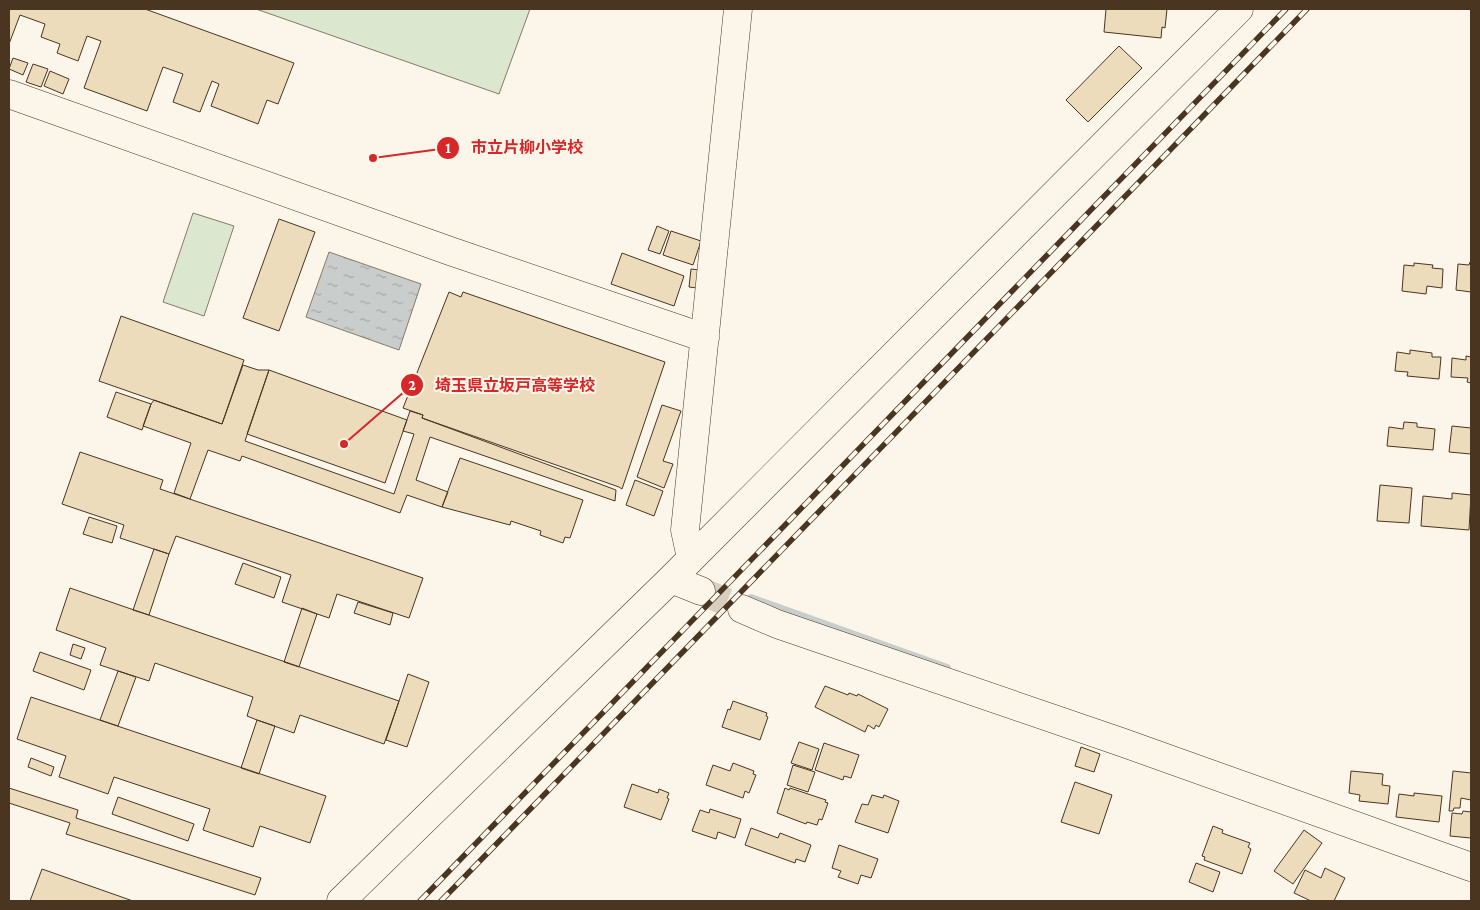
<svg xmlns="http://www.w3.org/2000/svg" width="1480" height="910" font-family="'Crimson Pro','Noto Sans JP',serif">
<defs>
<pattern id="water-ripples" width="26" height="14" patternUnits="userSpaceOnUse" patternTransform="scale(1.25)"><rect width="26" height="14" fill="#c9cecd"/><path d="M2 4q2-2 4 0t4 0M15 11q2-2 4 0t4 0" fill="none" stroke="#a5a8a6"/></pattern>
</defs>
<rect width="100%" height="100%" fill="#fbf6e9"/>
<path fill="#dce7d0" stroke="#887966" d="M 256,9 L 530,9 L 499,94 Z
M 193,213 L 234,226 L 204,316 L 163,302 Z"/>
<path fill="url(#water-ripples)" stroke="#887966" d="M 329,252 L 421,284 L 399,350 L 306,317 Z"/>
<g fill="none" stroke-linecap="round" stroke-linejoin="round">
<path stroke="#c9cecd" stroke-width="8" d="M 751,598 L 947,668"/>
</g>
<path fill="#ecdcbc" stroke="#4a3520" d="M 9,9 L 145,9 L 294,63 L 278,104 L 267,100 L 258,124 L 211,106 L 219,84 L 212,81 L 200,112 L 173,102 L 183,74 L 163,67 L 147,111 L 84,88 L 101,41 L 87,36 L 78,61 L 57,53 L 60,44 L 41,37 L 45,24 L 20,15 L 9,44 Z
M 1106,9 L 1167,9 L 1165,28 L 1162,27 L 1161,38 L 1104,32 Z
M 1119,46 L 1142,68 L 1088,122 L 1066,100 Z
M 13,58 L 28,63 L 23,75 L 9,69 Z
M 33,64 L 48,69 L 41,87 L 26,82 Z
M 50,71 L 69,79 L 63,94 L 44,86 Z
M 279,219 L 315,232 L 279,331 L 243,318 Z
M 657,226 L 669,231 L 660,254 L 648,250 Z
M 671,231 L 701,241 L 693,265 L 663,255 Z
M 622,253 L 684,276 L 674,306 L 611,284 Z
M 1470,262 L 1471,262 L 1471,292 L 1456,290 L 1458,264 L 1469,265 Z
M 1414,263 L 1433,265 L 1432,268 L 1443,269 L 1442,288 L 1427,286 L 1426,294 L 1402,291 L 1404,265 L 1414,266 Z
M 691,269 L 700,270 L 697,288 L 689,287 Z
M 449,292 L 461,297 L 463,292 L 665,362 L 622,489 L 619,487 L 422,418 L 423,415 L 403,408 Z
M 121,316 L 244,360 L 222,424 L 99,381 Z
M 1410,350 L 1432,353 L 1432,357 L 1441,357 L 1439,379 L 1407,376 L 1408,372 L 1395,371 L 1397,352 L 1410,354 Z
M 1466,356 L 1471,357 L 1471,383 L 1467,382 L 1468,378 L 1451,377 L 1452,358 L 1466,360 Z
M 243,365 L 258,370 L 269,370 L 245,441 L 394,494 L 414,434 L 403,431 L 410,411 L 423,415 L 422,418 L 616,490 L 615,501 L 430,437 L 416,480 L 448,492 L 442,507 L 407,495 L 400,513 L 242,456 L 240,461 L 208,450 L 190,499 L 174,493 L 191,443 L 143,426 L 151,404 L 154,400 L 222,424 Z
M 269,370 L 407,420 L 385,483 L 247,434 Z
M 116,392 L 151,404 L 142,430 L 107,417 Z
M 662,405 L 681,411 L 663,461 L 673,464 L 664,488 L 637,477 Z
M 1404,422 L 1417,423 L 1417,427 L 1435,429 L 1433,450 L 1387,446 L 1389,427 L 1403,429 Z
M 1452,426 L 1471,428 L 1471,454 L 1449,452 Z
M 80,452 L 163,480 L 160,489 L 423,578 L 409,618 L 337,594 L 329,618 L 282,602 L 291,575 L 176,536 L 169,554 L 120,538 L 124,525 L 62,504 Z
M 460,458 L 583,500 L 570,538 L 565,537 L 563,543 L 540,535 L 541,531 L 511,521 L 510,525 L 442,507 Z
M 635,480 L 663,491 L 654,516 L 626,505 Z
M 1380,485 L 1412,488 L 1409,523 L 1377,521 Z
M 1452,493 L 1471,495 L 1469,530 L 1421,526 L 1423,496 L 1452,499 Z
M 89,517 L 117,526 L 112,543 L 83,534 Z
M 154,549 L 169,554 L 149,615 L 133,610 Z
M 243,563 L 281,577 L 274,598 L 235,584 Z
M 70,588 L 399,701 L 384,744 L 300,715 L 294,733 L 257,720 L 247,716 L 253,697 L 155,663 L 149,681 L 100,665 L 106,648 L 56,630 Z
M 358,602 L 393,613 L 390,625 L 354,613 Z
M 302,608 L 317,614 L 299,667 L 284,662 Z
M 73,644 L 85,648 L 81,659 L 70,655 Z
M 40,652 L 91,670 L 84,690 L 33,671 Z
M 118,671 L 136,677 L 118,726 L 100,720 Z
M 408,674 L 429,682 L 407,747 L 386,740 Z
M 825,686 L 848,695 L 849,693 L 857,696 L 858,694 L 888,709 L 879,727 L 876,725 L 874,729 L 868,725 L 865,732 L 815,707 Z
M 31,697 L 326,796 L 310,843 L 260,826 L 253,847 L 203,830 L 210,809 L 114,777 L 108,794 L 59,777 L 66,756 L 17,739 Z
M 733,701 L 767,713 L 766,716 L 768,717 L 760,740 L 722,727 L 728,709 L 730,710 Z
M 257,720 L 275,726 L 259,774 L 241,768 Z
M 799,742 L 819,749 L 812,770 L 791,763 Z
M 824,743 L 859,755 L 851,778 L 844,776 L 843,780 L 815,770 Z
M 1081,747 L 1100,754 L 1094,772 L 1075,766 Z
M 31,758 L 54,767 L 51,776 L 28,767 Z
M 733,763 L 754,771 L 753,774 L 756,775 L 749,793 L 745,791 L 743,798 L 706,785 L 713,765 L 730,771 Z
M 793,765 L 815,772 L 808,792 L 787,785 Z
M 1351,771 L 1383,774 L 1382,785 L 1390,786 L 1388,804 L 1359,801 L 1360,795 L 1349,793 Z
M 1453,771 L 1471,773 L 1471,800 L 1461,798 L 1460,808 L 1454,808 L 1453,811 L 1449,811 Z
M 1075,782 L 1112,795 L 1099,834 L 1061,822 Z
M 632,784 L 658,793 L 659,789 L 669,793 L 667,798 L 669,799 L 661,820 L 624,807 Z
M 9,788 L 78,810 L 76,818 L 261,878 L 255,895 L 66,834 L 70,823 L 9,803 Z
M 785,788 L 789,790 L 790,788 L 826,800 L 825,802 L 828,803 L 822,820 L 819,819 L 817,825 L 807,822 L 806,824 L 777,813 Z
M 1414,793 L 1442,796 L 1439,822 L 1396,817 L 1399,794 L 1414,796 Z
M 872,795 L 883,798 L 884,795 L 899,801 L 888,833 L 855,822 L 862,804 L 868,805 Z
M 118,797 L 194,824 L 188,841 L 112,814 Z
M 710,809 L 741,819 L 735,838 L 718,832 L 716,839 L 692,831 L 700,810 L 709,813 Z
M 1463,811 L 1471,812 L 1471,838 L 1450,836 L 1452,813 L 1462,814 Z
M 1213,826 L 1223,830 L 1222,833 L 1250,843 L 1248,847 L 1251,849 L 1242,874 L 1204,860 L 1205,857 L 1202,856 Z
M 751,828 L 778,838 L 780,833 L 811,845 L 805,862 L 796,859 L 795,863 L 745,845 Z
M 1304,830 L 1322,843 L 1293,884 L 1274,871 Z
M 839,845 L 878,859 L 871,878 L 861,875 L 858,884 L 838,877 L 841,871 L 832,868 Z
M 1196,863 L 1220,872 L 1213,892 L 1189,882 Z
M 1325,868 L 1345,878 L 1334,901 L 1311,901 L 1294,893 L 1305,870 L 1321,878 Z
M 42,869 L 133,901 L 30,901 Z"/>
<g fill="none" stroke-linecap="round" stroke-linejoin="round">
<path stroke="#d8cfc1" stroke-width="28" stroke-dasharray="28 14" stroke-linecap="butt" d="M 701,591 L 742,609"/>
<g stroke="#4a3520" stroke-width="29">
<path id="minor" d="M 9,94 L 450,251 L 705,338
M 691,558 L 685,530 L 738,9
M 671,579 L 701,591
M 742,609 L 777,624 L 1121,742 L 1471,867
M 341,901 L 671,579 L 1239,9"/>
</g>
<use href="#minor" stroke="#fbf6e9" stroke-width="28"/>
<g stroke="#4a3520" stroke-width="5.5">
<path id="rail" d="M 420,901 L 1286,9
M 441,901 L 1307,9"/>
</g>
<use href="#rail" stroke="#fbf6e9" stroke-width="4" stroke-dasharray="11" stroke-linecap="butt"/>
</g>
<path fill="none" stroke="#d62828" stroke-width="2" d="M373 158L448 148M344 444L412 385"/>
<g fill="#d62828" stroke="#fbf6e9" stroke-width="2">
<circle cx="373" cy="158" r="5"/>
<circle cx="344" cy="444" r="5"/>
<circle cx="448" cy="148" r="12"/>
<circle cx="412" cy="385" r="12"/>
</g>
<g font-size="15" text-anchor="middle" font-weight="bold" fill="#fff">
<text x="448" y="153">1</text>
<text x="412" y="390">2</text>
</g>
<g font-size="16" text-anchor="middle" font-weight="bold" fill="#d62828" stroke="#fbf6e9" stroke-width="4" stroke-linejoin="round" paint-order="stroke">
<text x="527" y="153">市立片柳小学校</text>
<text x="515" y="391">埼玉県立坂戸高等学校</text>
</g>
<rect width="1480" height="910" fill="none" stroke="#4a3520" stroke-width="20"/>
</svg>
